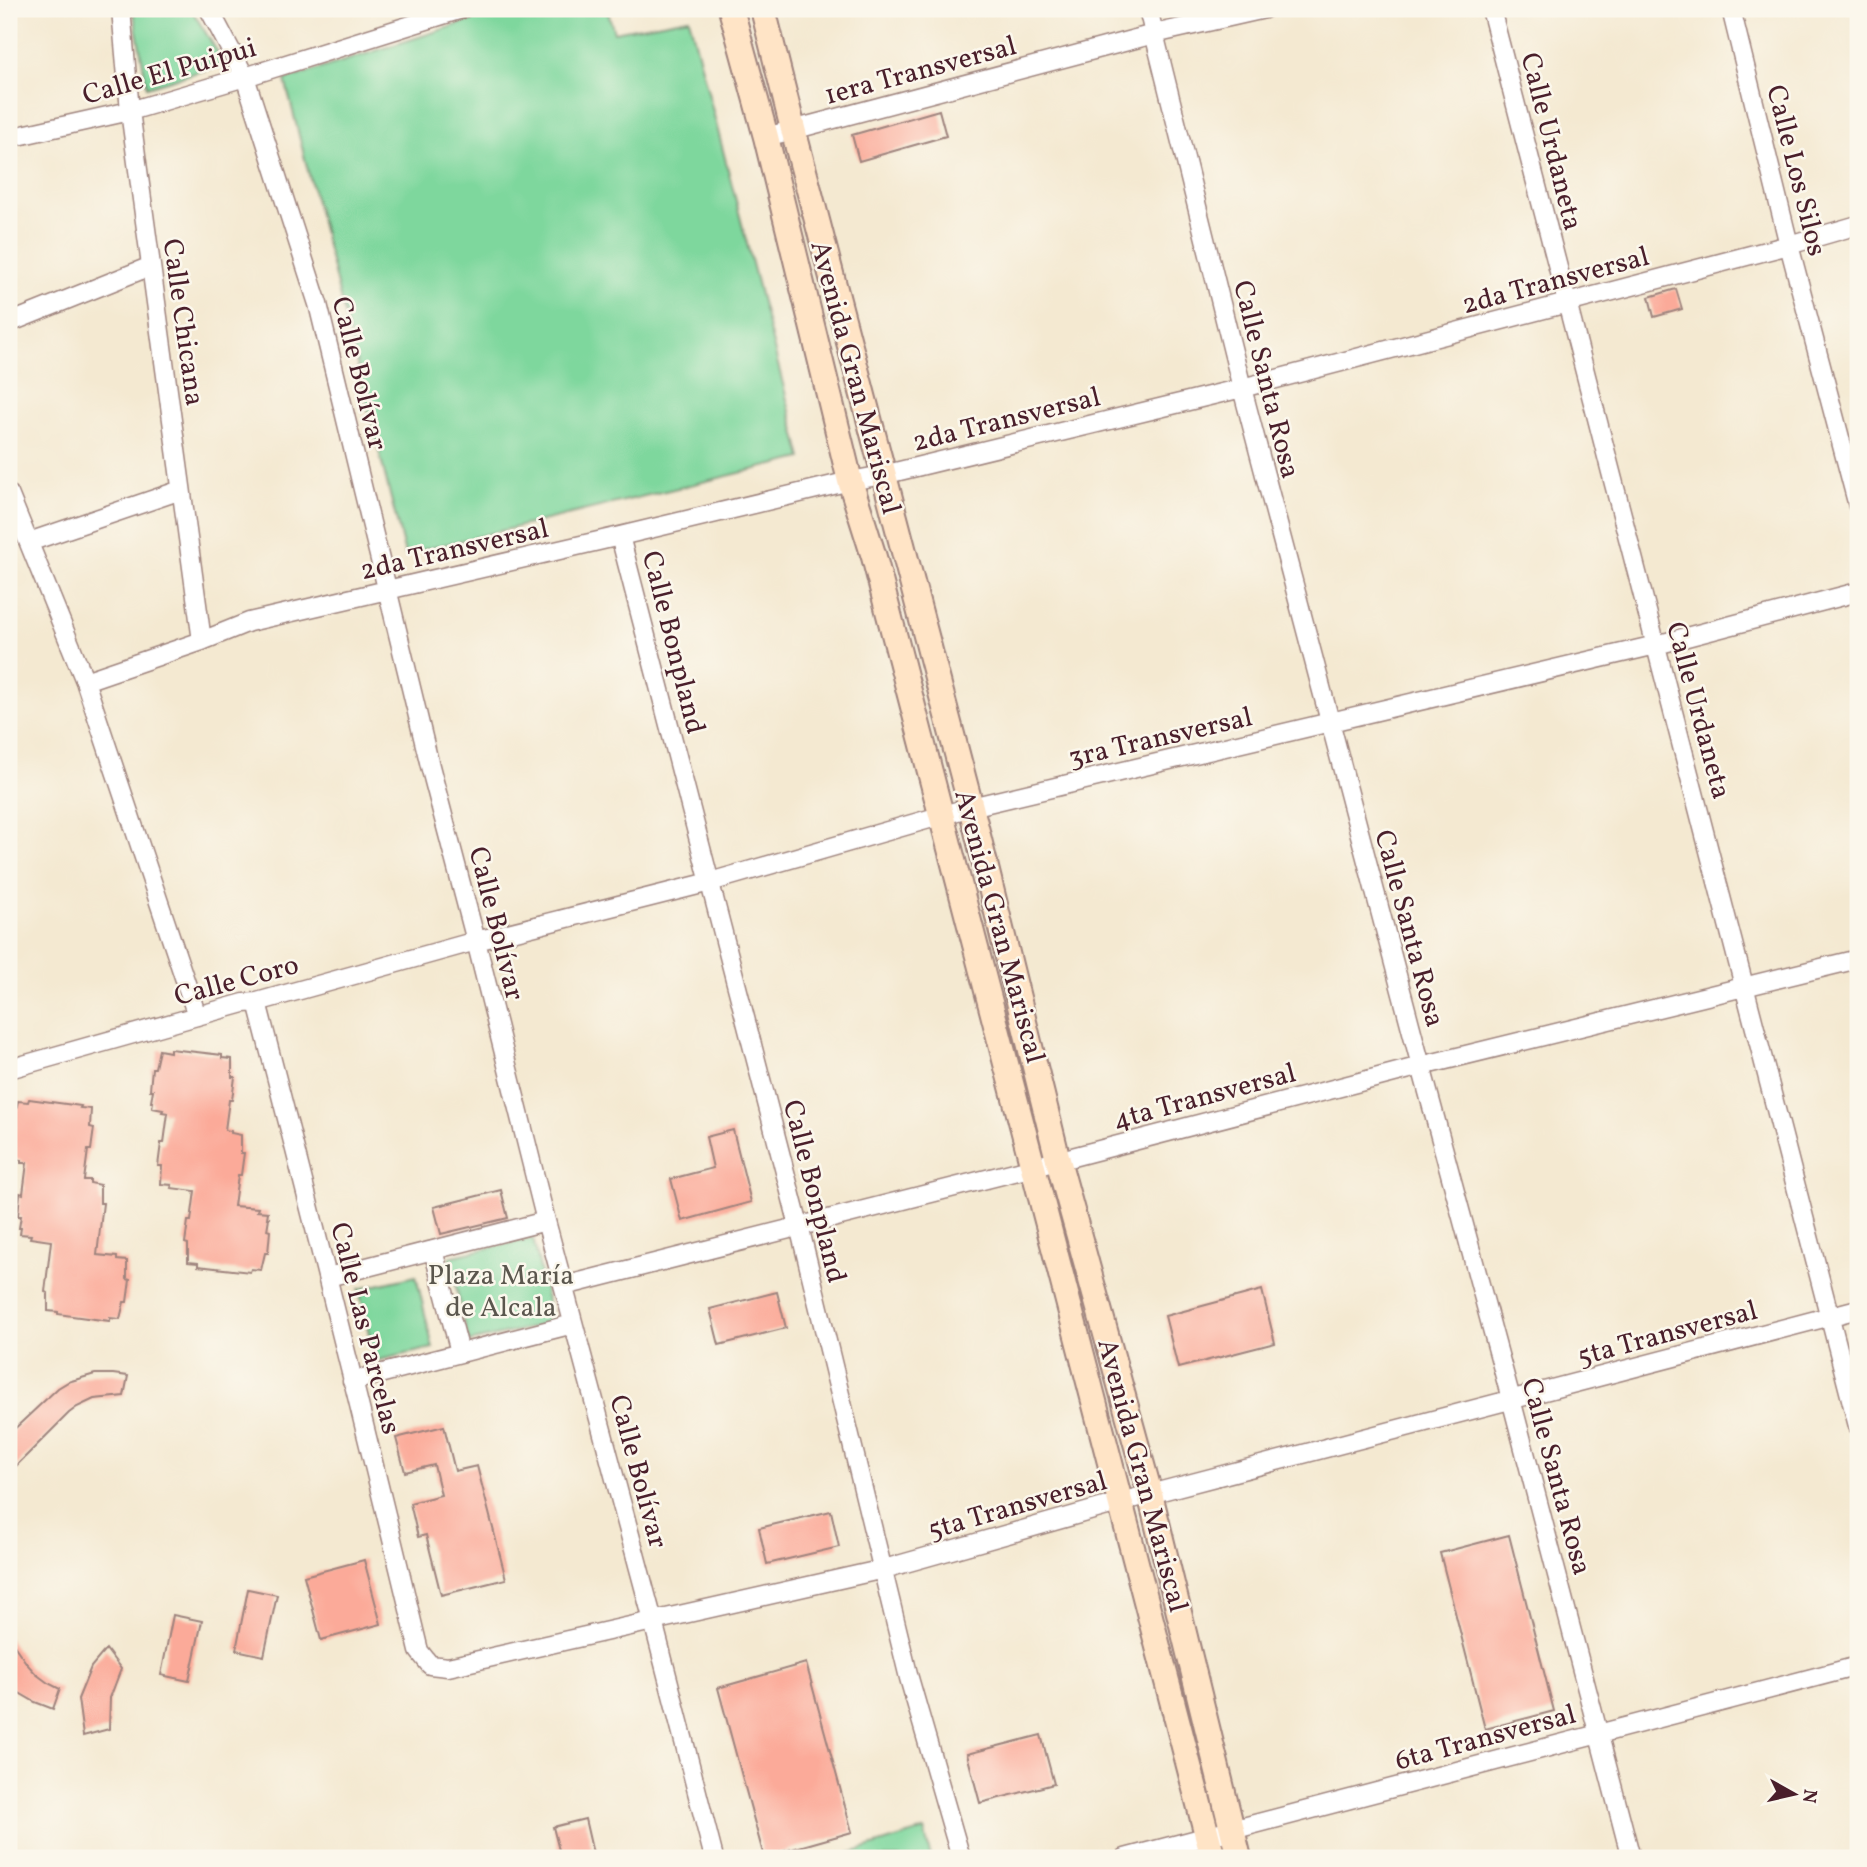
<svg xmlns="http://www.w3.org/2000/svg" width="1867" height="1867" font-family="Vollkorn,serif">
<rect width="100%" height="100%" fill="#fbf7ec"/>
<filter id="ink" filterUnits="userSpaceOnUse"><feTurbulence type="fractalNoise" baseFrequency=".0143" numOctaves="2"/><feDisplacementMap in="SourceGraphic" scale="14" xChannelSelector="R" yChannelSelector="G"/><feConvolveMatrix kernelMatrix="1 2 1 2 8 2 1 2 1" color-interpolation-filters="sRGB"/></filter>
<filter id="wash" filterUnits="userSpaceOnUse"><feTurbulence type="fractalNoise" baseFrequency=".00686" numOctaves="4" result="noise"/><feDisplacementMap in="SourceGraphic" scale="28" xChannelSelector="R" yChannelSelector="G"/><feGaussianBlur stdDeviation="1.57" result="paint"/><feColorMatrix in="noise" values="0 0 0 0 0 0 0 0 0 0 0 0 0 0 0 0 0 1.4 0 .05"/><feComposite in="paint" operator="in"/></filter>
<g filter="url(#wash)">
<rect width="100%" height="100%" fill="#f4e9d1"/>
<path fill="#7ed79d" stroke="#647b64" stroke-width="2" d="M 133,9 L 191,9 L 225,64 L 147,87 Z
M 506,9 L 607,9 L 614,32 L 689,18 L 802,458 L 405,554 L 285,80 Z
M 533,1238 L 552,1323 L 469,1342 L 449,1257 Z
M 416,1276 L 433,1348 L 375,1361 L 359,1289 Z
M 924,1830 L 931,1858 L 842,1858 L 841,1856 Z"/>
<g id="blocks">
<path fill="#fbaa99" d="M 939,110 L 946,136 L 859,161 L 852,135 Z
M 1676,289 L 1682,309 L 1654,317 L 1649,297 Z
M 170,1049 L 222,1055 L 222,1058 L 232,1059 L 232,1077 L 235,1077 L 232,1100 L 229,1100 L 225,1130 L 231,1131 L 231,1133 L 241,1135 L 241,1153 L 244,1153 L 241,1175 L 238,1175 L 234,1206 L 258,1208 L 257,1211 L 268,1212 L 267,1218 L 269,1218 L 267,1230 L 270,1231 L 268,1253 L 265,1253 L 261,1270 L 251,1269 L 250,1272 L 198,1266 L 198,1263 L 188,1262 L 188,1244 L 185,1243 L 188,1221 L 191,1221 L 195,1191 L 171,1188 L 172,1185 L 161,1184 L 162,1166 L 158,1166 L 161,1143 L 164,1143 L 168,1113 L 162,1112 L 163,1110 L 152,1108 L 153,1102 L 151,1102 L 153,1090 L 150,1090 L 152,1068 L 155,1068 L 159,1050 L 170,1052 Z
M 29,1099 L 81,1106 L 80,1108 L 91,1109 L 90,1127 L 94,1128 L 91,1150 L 88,1150 L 84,1180 L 90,1180 L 90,1183 L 100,1185 L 100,1203 L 103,1203 L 97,1255 L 117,1257 L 117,1260 L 127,1261 L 127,1279 L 130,1280 L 127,1302 L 124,1302 L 120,1319 L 110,1318 L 110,1321 L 72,1316 L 58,1314 L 58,1312 L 48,1311 L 48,1293 L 45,1292 L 51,1241 L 30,1238 L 31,1235 L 20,1234 L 21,1228 L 19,1228 L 21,1216 L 18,1216 L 20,1193 L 23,1194 L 27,1163 L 21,1163 L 21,1160 L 11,1159 L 11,1141 L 9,1140 L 11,1118 L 14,1118 L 18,1101 L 28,1102 Z
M 733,1130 L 751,1202 L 682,1221 L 671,1179 L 713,1168 L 706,1137 Z
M 501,1190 L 508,1218 L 441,1234 L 434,1207 Z
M 1262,1290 L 1275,1343 L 1178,1368 L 1165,1316 Z
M 777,1292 L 786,1328 L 719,1345 L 710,1309 Z
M 95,1374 L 113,1374 L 128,1376 L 124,1396 L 94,1399 L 77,1407 L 69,1413 L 9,1473 L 9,1434 L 58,1388 L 68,1382 Z
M 444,1426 L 455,1471 L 477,1466 L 506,1579 L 441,1595 L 426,1535 L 418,1537 L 410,1503 L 441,1495 L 434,1465 L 405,1472 L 396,1438 Z
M 831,1511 L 839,1547 L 767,1564 L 759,1528 Z
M 1509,1535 L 1554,1711 L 1485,1729 L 1440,1553 Z
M 364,1560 L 381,1624 L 321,1640 L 304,1576 Z
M 248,1589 L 277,1595 L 264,1656 L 236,1650 Z
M 173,1615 L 202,1621 L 189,1681 L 161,1675 Z
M 9,1638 L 27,1664 L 36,1674 L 48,1683 L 60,1689 L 53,1709 L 35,1702 L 9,1687 Z
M 106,1649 L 121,1669 L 110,1698 L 109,1729 L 83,1736 L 78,1699 L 91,1667 Z
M 806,1663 L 852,1832 L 764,1857 L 718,1688 Z
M 1041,1735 L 1054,1784 L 980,1803 L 967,1754 Z
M 585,1819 L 594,1858 L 561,1858 L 553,1827 Z"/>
</g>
</g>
<g filter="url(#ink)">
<use href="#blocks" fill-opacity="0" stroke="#9f847e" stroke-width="2"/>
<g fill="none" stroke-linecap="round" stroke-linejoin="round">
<g stroke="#9f847e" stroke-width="21">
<path id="street" d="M 121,9 L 130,111 L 202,641
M 209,9 L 245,77 L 318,304 L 430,766 L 476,941 L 546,1221 L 653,1621 L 714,1858
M 1148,9 L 1242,388 L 1421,1066 L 1511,1399 L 1631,1858
M 1491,9 L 1858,1426
M 1731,9 L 1789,245 L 1858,506
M 766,137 L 1154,34 L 1265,9
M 9,138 L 130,111 L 245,77 L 462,9
M 9,323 L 151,266
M 9,494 L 85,681 L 197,1016
M 620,536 L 799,1226 L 909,1678 L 961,1858
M 29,542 L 181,490
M 85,681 L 202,641 L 249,622 L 620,536 L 850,481 L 883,475 L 1242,388 L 1789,245 L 1858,225
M 257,1002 C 313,1218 367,1434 419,1651 L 430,1665 L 448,1667 L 884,1569 L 1150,1494 L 1858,1309
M 9,1069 L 197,1016 L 244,1003 L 257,1002 L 476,941 L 710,882 L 971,807 L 1656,645 L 1858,592
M 433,1250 L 460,1352
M 328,1277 L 546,1221
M 564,1286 L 1034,1167 L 1421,1066 L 1858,959
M 352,1381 L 573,1324
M 1125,1858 L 1858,1666"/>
</g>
<g stroke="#9f847e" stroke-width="28">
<path id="secondary" d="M 731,9 L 766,137 L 850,481 L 874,557 L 1213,1858
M 763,9 L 793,129 L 971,807 L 1058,1160 L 1150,1494 L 1239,1858"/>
</g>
<use href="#street" stroke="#fff" stroke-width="18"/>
<use href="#secondary" stroke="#ffe4c6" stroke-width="24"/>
</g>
</g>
<g text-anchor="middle" stroke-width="5" stroke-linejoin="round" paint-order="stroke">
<g font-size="28" fill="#4a1f2b" stroke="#fbf7ec">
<text transform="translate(920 69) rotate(-15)" y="10">1era Transversal</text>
<text transform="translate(169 70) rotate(-16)" y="10">Calle El Puipui</text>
<text transform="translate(1553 141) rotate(76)" y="10">Calle Urdaneta</text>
<text transform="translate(1798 170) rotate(76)" y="10">Calle Los Silos</text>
<text transform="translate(1555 279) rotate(-15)" y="10">2da Transversal</text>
<text transform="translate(185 322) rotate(82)" y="10">Calle Chicana</text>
<text transform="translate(361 373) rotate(76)" y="10">Calle Bolívar</text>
<text transform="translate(857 377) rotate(75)" y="10">Avenida Gran Mariscal</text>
<text transform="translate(1268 379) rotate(76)" y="10">Calle Santa Rosa</text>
<text transform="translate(1006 418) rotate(-14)" y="10">2da Transversal</text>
<text transform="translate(454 548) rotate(-13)" y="10">2da Transversal</text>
<text transform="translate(675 642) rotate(76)" y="10">Calle Bonpland</text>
<text transform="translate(1700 710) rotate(75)" y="10">Calle Urdaneta</text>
<text transform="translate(1160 736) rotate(-13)" y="10">3ra Transversal</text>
<text transform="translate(498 923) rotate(76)" y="10">Calle Bolívar</text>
<text transform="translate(1001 926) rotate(75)" y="10">Avenida Gran Mariscal</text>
<text transform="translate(1411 928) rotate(75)" y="10">Calle Santa Rosa</text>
<text transform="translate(236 979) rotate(-15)" y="10">Calle Coro</text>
<text transform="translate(1204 1095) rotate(-15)" y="10">4ta Transversal</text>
<text transform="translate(816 1191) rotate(76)" y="10">Calle Bonpland</text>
<text transform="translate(367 1328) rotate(76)" y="10">Calle Las Parcelas</text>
<text transform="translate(1667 1332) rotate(-15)" y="10">5ta Transversal</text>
<text transform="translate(640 1471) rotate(75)" y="10">Calle Bolívar</text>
<text transform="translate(1144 1475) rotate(75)" y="10">Avenida Gran Mariscal</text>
<text transform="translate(1558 1476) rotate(75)" y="10">Calle Santa Rosa</text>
<text transform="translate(1017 1504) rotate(-16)" y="10">5ta Transversal</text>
<text transform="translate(1485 1736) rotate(-15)" y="10">6ta Transversal</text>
</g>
<g font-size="28" fill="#5a564d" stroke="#fbf7ec">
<text x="501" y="1284">Plaza María<tspan x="501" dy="32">de Alcala</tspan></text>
</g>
</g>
<rect width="1867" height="1867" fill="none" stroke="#fbf7ec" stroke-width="35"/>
<g transform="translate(1794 1794) rotate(98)" stroke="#fbf7ec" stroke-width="5" paint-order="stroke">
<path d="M0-5L12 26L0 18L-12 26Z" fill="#4a1f2b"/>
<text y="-10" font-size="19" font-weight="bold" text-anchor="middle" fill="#4a1f2b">N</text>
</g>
</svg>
